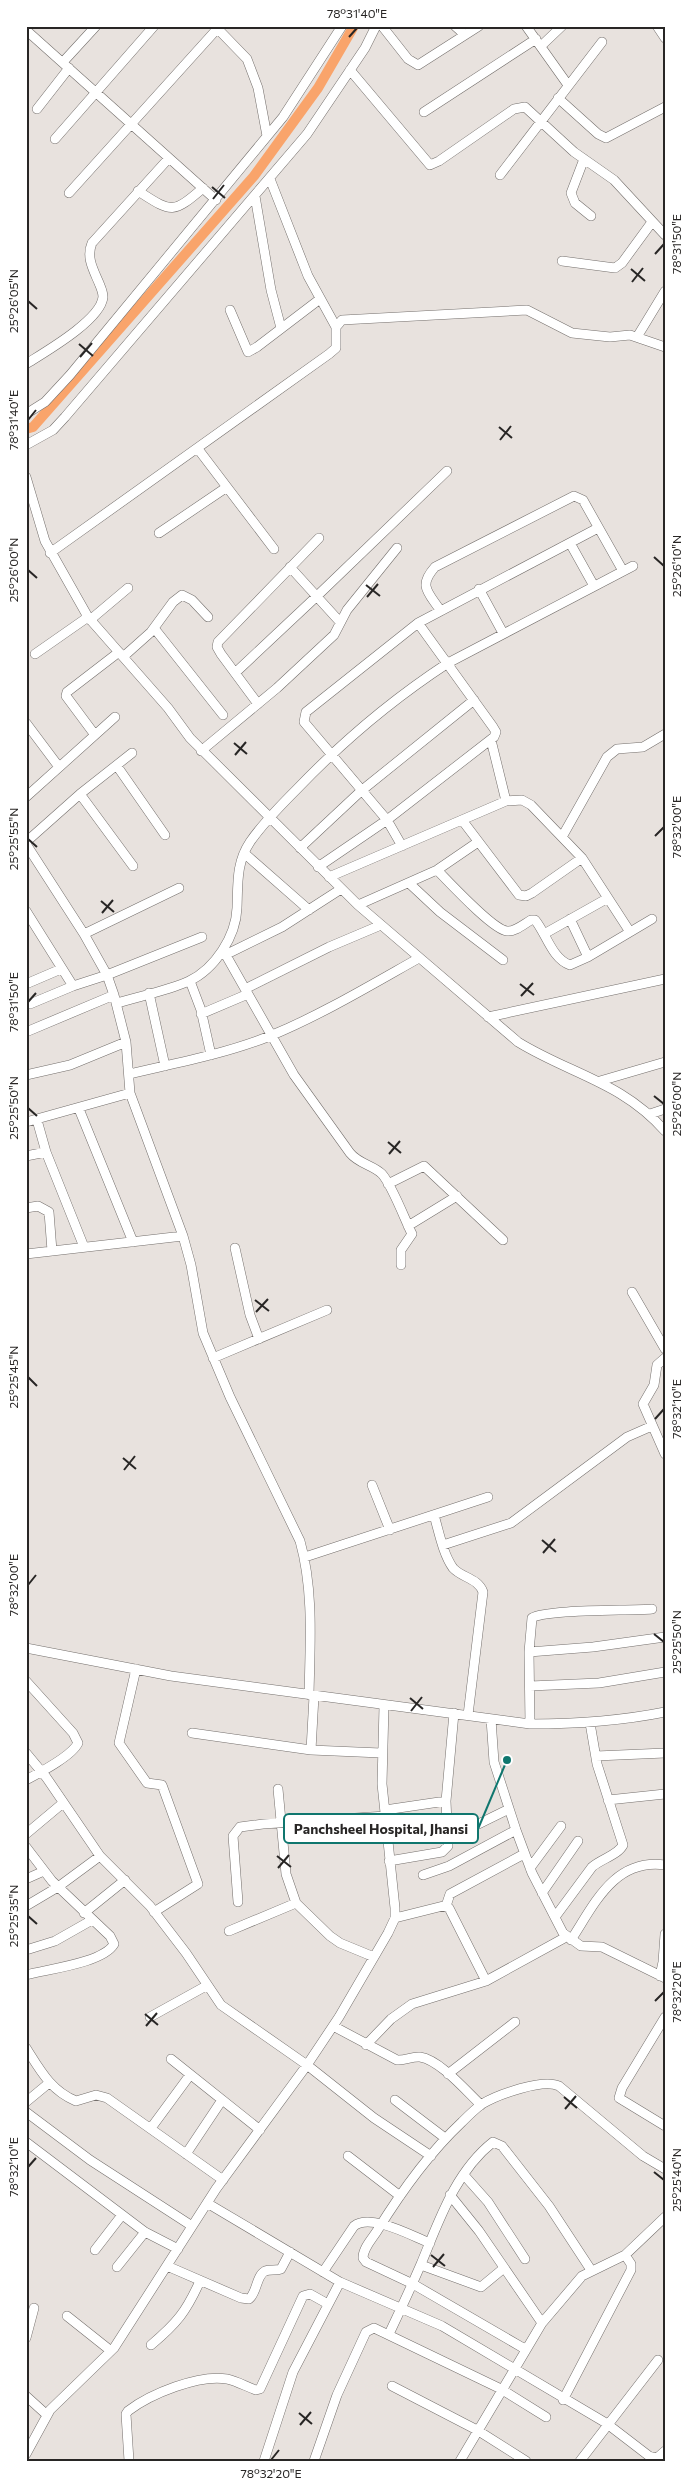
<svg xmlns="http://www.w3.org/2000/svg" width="691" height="2487" font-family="Commissioner,sans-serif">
<rect width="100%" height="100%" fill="#e8e2de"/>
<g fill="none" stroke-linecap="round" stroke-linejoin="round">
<path stroke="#f9a46b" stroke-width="10" d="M 26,429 L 33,427 L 254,176 L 318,88 L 354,26"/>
<g stroke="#746f6c" stroke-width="10">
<path id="minor" d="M 215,26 L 247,59 L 258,88 L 267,136
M 382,26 L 408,59 L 418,65 L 479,26
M 455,26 L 465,35
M 526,26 L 568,85
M 657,26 L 665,38
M 26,30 L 216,200
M 541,46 L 562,26
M 63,62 L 96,26
M 350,70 L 430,165 L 439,161 L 514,109 L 525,107 L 574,152 L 614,180 L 665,235
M 558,98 L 598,134 L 606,138 L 665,107
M 37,109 L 69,68
M 424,112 L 536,39
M 55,139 L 154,26
M 584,159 L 571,193 L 575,203 L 591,216
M 500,175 L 602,42
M 270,179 L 308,276 L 336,327
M 138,191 C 171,212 172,215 203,188
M 69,193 L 217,29
M 255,196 L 271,290 L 281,328
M 562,261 L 615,268 L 622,263 L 652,222
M 230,310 L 248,352 L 257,347 L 320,299
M 637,337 L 665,291
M 26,364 C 45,352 101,320 103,297 C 103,292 101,288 99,283 C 93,269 86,257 92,243 L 169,158
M 26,414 L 45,402 L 70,375 L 283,117 L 342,26
M 26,445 L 53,430 L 65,417 L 307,134 L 365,48 L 376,26
M 198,449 L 274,549
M 26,477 L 45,541 L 88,617 L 168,708 L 190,738 L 358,905 L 518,1042 C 570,1074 622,1082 665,1131
M 159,533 L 227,487
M 570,543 L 594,586
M 50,553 L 329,354 L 336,348 L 336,327 L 342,320 L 527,310 L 572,333 L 610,337 L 630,335 L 665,347
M 290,567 L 340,622
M 479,589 L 503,633
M 440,610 C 428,592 418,586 435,567 L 574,496 L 583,500 L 623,571
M 90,620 L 128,588
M 154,628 L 223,715
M 35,654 L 88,617
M 123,657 L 151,632 L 173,602 L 182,595 L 192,600 L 208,617
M 235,673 L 317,596 L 447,471
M 258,704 L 221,654 L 217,647 L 218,642 L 319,538
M 26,723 L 59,767
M 95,735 L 66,696 L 67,692 L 119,652
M 491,740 L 506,801
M 201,751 L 277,688 L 334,635 L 347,610 L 397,548
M 117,766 L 165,835
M 80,794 L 133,866
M 26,797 L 115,717
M 462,820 L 519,895 L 526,896 L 532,893 L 582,858
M 562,837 L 607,757 L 617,749 L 643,747 L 665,734
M 26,842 L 80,794 L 132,753
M 26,844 L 84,934 L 107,975 L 114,995 L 126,1042 L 130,1093 L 183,1236 L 191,1265 L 203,1333 L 230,1397 L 300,1541 C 314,1591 310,1644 309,1695
M 402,846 L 387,820 L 304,722 L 306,712 L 418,623 L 598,528
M 300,848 L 361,791 L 474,700
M 244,853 L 309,910
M 318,867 L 387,820 L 494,737 L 496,732 L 493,727 L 418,623
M 437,870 C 448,881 493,930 507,931 C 515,932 524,924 531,920 L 535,920 C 546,933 552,959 570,965 L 588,957 L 652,919
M 329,877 L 506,801 L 522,800 L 531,805 L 582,858 L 630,932
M 410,884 L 440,912 L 503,960
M 358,905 L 437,870 L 478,842
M 26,911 L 73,986 L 107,975 L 202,937
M 570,919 L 588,957
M 84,934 L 179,888
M 544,934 L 608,898
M 223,950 L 294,1075 L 350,1153 C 359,1164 373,1165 382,1174 C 392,1185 405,1220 412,1234 L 401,1250 L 401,1265
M 225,955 L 282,927 L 341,889
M 190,981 L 201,1010 L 211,1055
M 26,984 L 61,969
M 245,989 L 329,947 L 381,925
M 149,993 L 165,1066
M 117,1003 C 140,996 167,991 189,981 C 215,969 236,936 237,908 C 238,884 236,863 250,842 C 263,823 281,805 297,789 C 343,741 393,699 448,663 L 633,566
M 30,1004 L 73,986
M 201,1014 L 248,994
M 488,1017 L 665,979
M 26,1032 L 114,995
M 129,1074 C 176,1063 225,1054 270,1036 C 321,1015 371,985 419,958
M 26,1075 L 70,1065 L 126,1042
M 600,1081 L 665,1062
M 79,1109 L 133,1242
M 650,1114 L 665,1109
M 37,1120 L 46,1152 L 84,1247
M 26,1122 L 130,1093
M 26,1156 L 46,1152
M 388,1184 L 424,1166 L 503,1240
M 26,1208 L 38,1206 L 49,1212 L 52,1251
M 408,1226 L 457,1196
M 235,1248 L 250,1315 L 259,1339
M 26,1254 L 183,1236
M 632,1292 L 665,1349
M 213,1358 L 327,1310
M 665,1358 L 657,1365 L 654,1385 L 643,1404 L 665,1454
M 372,1485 L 390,1530
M 434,1515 C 439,1532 443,1554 453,1568 C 462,1578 478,1578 483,1592 L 468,1715
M 443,1545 L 511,1523 L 627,1437 L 652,1426
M 305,1557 L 488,1497
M 26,1648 L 171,1676 L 530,1724 C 576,1724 620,1721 665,1712
M 529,1652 L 593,1647 L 665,1637
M 136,1669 L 119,1743 L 147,1783 L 162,1785 L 198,1884 L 154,1912
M 26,1681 L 73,1733 L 78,1743 C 72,1756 39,1773 26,1780
M 530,1686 L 599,1683 L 665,1672
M 491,1719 L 494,1762 L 516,1830 L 532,1873 L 563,1933 L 581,1946 L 602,1947 L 665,1978
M 530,1724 L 529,1652 L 532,1618 C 546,1609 629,1611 652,1609
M 192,1733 L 311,1750 L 381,1753
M 311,1750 L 314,1696
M 26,1753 L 46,1777 L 100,1856 L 150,1906 L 186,1953 L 221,2005 L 307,2065 L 374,2118 L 431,2156
M 596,1756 L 665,1753
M 278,1789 L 286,1874 L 296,1903 L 330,1936 L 340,1943 L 374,1957
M 608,1800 L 665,1794
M 385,1810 L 446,1801
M 26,1834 L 63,1803
M 448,1839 L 509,1809
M 26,1847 L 52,1881 L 110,1936 L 114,1944 C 103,1963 48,1969 26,1975
M 389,1861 L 442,1852 L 448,1846 L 446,1801 L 454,1713
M 530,1868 L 561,1826
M 423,1875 L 449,1866 L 516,1830
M 26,1879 L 44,1871
M 542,1893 L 578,1841
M 238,1902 L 233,1836 L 240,1827 L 263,1824 L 386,1816
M 26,1906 L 58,1887 L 100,1856
M 446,1906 L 450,1894 L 524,1854
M 84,1913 L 125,1880
M 555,1917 L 592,1867 C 601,1859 618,1855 623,1845 L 597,1764 L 590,1723
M 395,1918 L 443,1906 L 449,1908 L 486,1981
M 229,1931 L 296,1903
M 571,1940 C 594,1905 614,1858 665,1865
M 26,1950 L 55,1941 L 92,1920
M 660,1976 L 663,1962 L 665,1934
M 150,2017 L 206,1986
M 665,2017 L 622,2088 L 619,2098 L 665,2126
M 333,2026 L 397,2060 C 405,2061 412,2056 420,2057 C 440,2060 466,2091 481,2105
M 366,2045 L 391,2019 L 412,2004 L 486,1981 L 566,1937
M 26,2048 C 40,2070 51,2091 76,2101 L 96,2095 L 107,2098 L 223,2180
M 171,2059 L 260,2130
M 448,2074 L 515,2022
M 395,2100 L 445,2138
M 26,2102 L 49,2083
M 26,2112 L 90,2160 L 192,2226
M 151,2128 L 190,2075
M 26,2142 L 145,2232 L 178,2249
M 186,2154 L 222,2100
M 348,2156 L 400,2196
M 464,2175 L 488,2202 L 525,2259
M 450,2195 L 479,2231 L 542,2323
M 207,2203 L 340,2282 L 442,2326 L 606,2423 L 649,2456 L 657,2458 L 665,2451
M 95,2250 L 122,2215
M 421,2265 L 481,2287 L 504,2268
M 167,2266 L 241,2298 L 249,2299 C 257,2293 256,2276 265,2271 C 270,2269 276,2271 281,2269 L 290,2252
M 117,2267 L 145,2232
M 323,2272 L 354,2226 C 371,2213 412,2236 430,2243
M 67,2316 L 111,2351
M 389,2334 C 400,2311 411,2287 421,2264 C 439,2221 455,2172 493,2142 L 502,2146 L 549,2206 L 591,2270
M 26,2338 L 34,2308
M 151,2345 C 177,2323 186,2312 200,2281
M 525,2349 L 413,2284 L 366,2262 L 363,2258 C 363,2248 372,2239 377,2231 C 401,2192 428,2154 462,2122 C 468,2116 475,2109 482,2104 C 497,2095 543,2078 559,2086 L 643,2156 L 665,2169
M 392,2386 L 477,2430 L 526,2461
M 26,2396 L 47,2415
M 563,2400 L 631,2270 L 631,2264 L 625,2255
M 26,2454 L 50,2410 L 114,2348 L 216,2189 L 307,2065 L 339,2017 L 388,1933 L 395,1918 L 395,1908 L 382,1784 L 384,1706
M 129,2461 L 126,2414 L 128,2411 C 150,2394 199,2374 227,2379 C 237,2381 247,2387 256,2390 L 260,2389 L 303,2296 L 310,2294 L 328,2304
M 264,2461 L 293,2372 L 340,2282
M 314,2461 L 337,2395 L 366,2332 L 374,2328 L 501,2389 L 546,2417
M 460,2461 L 542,2323 L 582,2276 L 625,2255 L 665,2217
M 580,2461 L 658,2360"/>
</g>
<use href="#minor" stroke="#fff" stroke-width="9"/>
</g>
<path fill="none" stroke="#282625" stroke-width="2" d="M 349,37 L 357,28M 212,187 L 225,198M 213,199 L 224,185M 655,254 L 664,244M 631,269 L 645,281M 632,282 L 643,268M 28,301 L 37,309M 79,344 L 93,356M 80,357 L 92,343M 28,420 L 36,410M 499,427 L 512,438M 500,440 L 511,426M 654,557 L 664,566M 28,570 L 37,578M 366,585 L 380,596M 367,597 L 378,584M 234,743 L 247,754M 235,755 L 246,742M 655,836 L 664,827M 28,839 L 37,847M 101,901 L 114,912M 102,913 L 113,900M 520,984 L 534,995M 521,996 L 533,983M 28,1002 L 36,993M 654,1096 L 664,1104M 28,1108 L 37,1116M 388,1142 L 401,1153M 389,1154 L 400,1141M 255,1300 L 269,1311M 256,1312 L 268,1299M 28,1377 L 37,1386M 655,1419 L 664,1409M 123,1458 L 136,1469M 124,1470 L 135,1456M 542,1540 L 556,1552M 543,1553 L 555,1539M 28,1585 L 36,1575M 654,1634 L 664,1642M 410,1698 L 423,1709M 411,1711 L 422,1697M 277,1856 L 291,1867M 278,1868 L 289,1855M 28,1916 L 37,1924M 655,2001 L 664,1992M 145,2014 L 158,2025M 146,2026 L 157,2013M 564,2097 L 577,2108M 565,2109 L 576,2096M 28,2167 L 36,2158M 654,2172 L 664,2180M 431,2255 L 445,2266M 433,2267 L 444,2254M 299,2413 L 312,2424M 300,2425 L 311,2412M 271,2460 L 279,2450"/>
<path fill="none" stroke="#0f766e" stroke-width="2" d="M507 1760L478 1829"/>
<circle fill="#0f766e" stroke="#fff" stroke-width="2" cx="507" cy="1760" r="5"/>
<rect fill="#fff" stroke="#0f766e" stroke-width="2" x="284" y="1814" width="194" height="29" rx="5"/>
<g font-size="14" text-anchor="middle" font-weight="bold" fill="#282625">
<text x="381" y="1834">Panchsheel Hospital, Jhansi</text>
</g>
<rect width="691" height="2487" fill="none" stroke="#ffffff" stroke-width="55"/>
<rect x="28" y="28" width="636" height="2432" fill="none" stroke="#282625" stroke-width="2"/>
<g font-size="12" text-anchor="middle" fill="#282625">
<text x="357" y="18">78°31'40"E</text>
<text transform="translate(677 244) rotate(-90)" y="4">78°31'50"E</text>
<text transform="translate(14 301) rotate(-90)" y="4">25°26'05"N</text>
<text transform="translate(14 420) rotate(-90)" y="4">78°31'40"E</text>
<text transform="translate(677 566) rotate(-90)" y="4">25°26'10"N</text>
<text transform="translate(14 570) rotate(-90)" y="4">25°26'00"N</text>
<text transform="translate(677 827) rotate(-90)" y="4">78°32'00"E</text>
<text transform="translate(14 839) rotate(-90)" y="4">25°25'55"N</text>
<text transform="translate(14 1002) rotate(-90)" y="4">78°31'50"E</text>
<text transform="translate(677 1104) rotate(-90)" y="4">25°26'00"N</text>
<text transform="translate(14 1108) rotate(-90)" y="4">25°25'50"N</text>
<text transform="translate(14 1377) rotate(-90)" y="4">25°25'45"N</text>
<text transform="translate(677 1409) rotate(-90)" y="4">78°32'10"E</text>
<text transform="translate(14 1585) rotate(-90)" y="4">78°32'00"E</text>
<text transform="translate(677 1642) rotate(-90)" y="4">25°25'50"N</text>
<text transform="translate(14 1916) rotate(-90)" y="4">25°25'35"N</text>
<text transform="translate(677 1992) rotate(-90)" y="4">78°32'20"E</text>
<text transform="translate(14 2167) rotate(-90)" y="4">78°32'10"E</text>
<text transform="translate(677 2180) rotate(-90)" y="4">25°25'40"N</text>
<text x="271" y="2478">78°32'20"E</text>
</g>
</svg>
